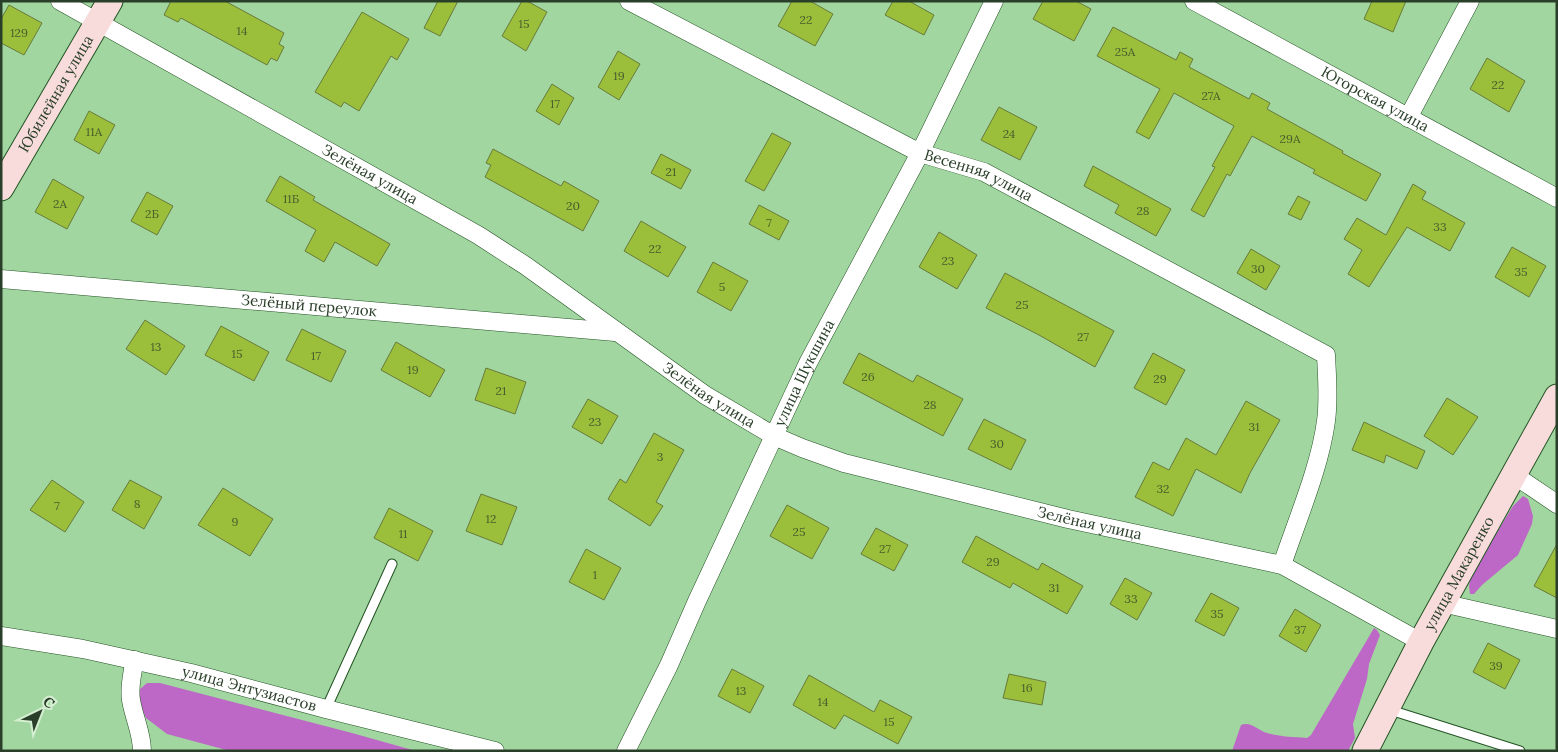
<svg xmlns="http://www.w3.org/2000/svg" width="1558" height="752" font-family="Lora,serif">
<rect width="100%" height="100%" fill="#a2d6a0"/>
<path fill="#bd68c6" d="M 1523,496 L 1528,499 L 1533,516 L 1532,524 L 1518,555 L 1482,585 L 1474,594 L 1470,594 L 1469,586 L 1471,575 L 1513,506 Z
M 1374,628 L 1377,630 L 1380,635 L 1369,664 L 1367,679 L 1353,724 L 1355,738 L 1348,751 L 1232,751 L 1241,725 C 1251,721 1257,730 1267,733 C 1280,737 1293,737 1307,738 L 1311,735 Z
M 147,683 L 160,683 L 352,733 L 416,751 L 230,751 L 167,734 L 146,718 L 141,707 L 139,690 Z"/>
<path fill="#9bbf3a" stroke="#677b3b" d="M 171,1 L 225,1 L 284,33 L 279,44 L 284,47 L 277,61 L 271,58 L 267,65 L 181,18 L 178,22 L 164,15 Z
M 438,1 L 458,1 L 440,36 L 424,28 Z
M 522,1 L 527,1 L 547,12 L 526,51 L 502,36 Z
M 792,1 L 810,1 L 833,14 L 815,46 L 778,26 Z
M 893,1 L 909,1 L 934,15 L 924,35 L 885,15 Z
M 1043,1 L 1076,1 L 1091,9 L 1074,41 L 1033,19 Z
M 1372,1 L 1406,1 L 1393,32 L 1364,19 Z
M 9,5 L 42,23 L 24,55 L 1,43 L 1,19 Z
M 362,12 L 409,39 L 397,60 L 391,56 L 359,111 L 344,102 L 341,107 L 315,92 Z
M 1113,27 L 1176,60 L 1180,52 L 1193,59 L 1189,67 L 1249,99 L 1252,93 L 1270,103 L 1267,109 L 1343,151 L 1342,153 L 1381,174 L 1366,201 L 1313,173 L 1315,170 L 1252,136 L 1230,176 L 1227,174 L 1204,217 L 1191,210 L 1215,167 L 1212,166 L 1234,126 L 1174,93 L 1149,139 L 1136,132 L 1160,89 L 1097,56 Z
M 618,51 L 640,64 L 619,100 L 598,87 Z
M 1487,58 L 1525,81 L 1509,112 L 1470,89 Z
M 552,84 L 574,98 L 559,125 L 536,111 Z
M 999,107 L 1037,127 L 1020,160 L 981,140 Z
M 89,111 L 115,125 L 99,154 L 74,140 Z
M 772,133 L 791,143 L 764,191 L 745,181 Z
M 493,149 L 561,186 L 564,181 L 599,201 L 583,231 L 485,177 L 491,165 L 486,163 Z
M 661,154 L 691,170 L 681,189 L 651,173 Z
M 1093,166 L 1171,209 L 1156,236 L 1115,213 L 1119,205 L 1084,186 Z
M 280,176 L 315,197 L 313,200 L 390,244 L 377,266 L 335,242 L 324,262 L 305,251 L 316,230 L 266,201 Z
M 53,179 L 84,197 L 67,229 L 35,212 Z
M 1413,184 L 1426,192 L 1422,199 L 1465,223 L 1450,251 L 1407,227 L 1369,287 L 1348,274 L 1362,250 L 1344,239 L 1357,218 L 1386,235 Z
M 147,192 L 173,206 L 157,235 L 131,221 Z
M 1298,196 L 1310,202 L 1301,220 L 1288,214 Z
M 759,205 L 789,221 L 779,240 L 749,224 Z
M 641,221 L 686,247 L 668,277 L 624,251 Z
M 939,232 L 977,255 L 957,289 L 919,267 Z
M 1512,247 L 1546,266 L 1529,297 L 1495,277 Z
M 1251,249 L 1280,266 L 1266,290 L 1237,273 Z
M 713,262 L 748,281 L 731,311 L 697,292 Z
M 1005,273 L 1114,331 L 1095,367 L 1039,335 L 986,308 Z
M 145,320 L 185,346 L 166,375 L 126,349 Z
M 221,326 L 269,352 L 254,381 L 205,355 Z
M 302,329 L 346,351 L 331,382 L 286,360 Z
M 396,342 L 445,370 L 430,397 L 381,370 Z
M 859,353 L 913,382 L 917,375 L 963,399 L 943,436 L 843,383 Z
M 1153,353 L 1185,370 L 1166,405 L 1134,388 Z
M 486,368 L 526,382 L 515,414 L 475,400 Z
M 1447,398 L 1478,417 L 1453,455 L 1424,436 Z
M 588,399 L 618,416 L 602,444 L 572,427 Z
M 1246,401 L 1280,420 L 1250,473 L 1241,493 L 1196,469 L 1173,516 L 1135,497 L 1153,462 L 1169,470 L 1186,438 L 1216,455 Z
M 984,419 L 1026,440 L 1011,470 L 968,449 Z
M 1364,422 L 1425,451 L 1417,469 L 1386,455 L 1384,463 L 1352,450 Z
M 654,433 L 684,450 L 656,502 L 663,506 L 650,526 L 608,499 L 620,479 L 626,483 Z
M 52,480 L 84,502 L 65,532 L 30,510 Z
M 130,480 L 162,497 L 144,529 L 112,510 Z
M 223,488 L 273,519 L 250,556 L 198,525 Z
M 481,494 L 517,507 L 502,545 L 466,531 Z
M 787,505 L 829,528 L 812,559 L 770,536 Z
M 389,508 L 433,531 L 418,561 L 374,538 Z
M 876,528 L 908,545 L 894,571 L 861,554 Z
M 976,536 L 1038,570 L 1042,563 L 1083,586 L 1067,614 L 1013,583 L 1010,588 L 962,562 Z
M 1557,544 L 1557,598 L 1534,586 Z
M 586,549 L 621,568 L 604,600 L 569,582 Z
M 1125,578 L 1152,593 L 1137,620 L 1110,604 Z
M 1211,593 L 1239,608 L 1224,636 L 1195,621 Z
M 1295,609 L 1321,625 L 1306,652 L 1279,636 Z
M 1488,643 L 1520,660 L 1505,689 L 1473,672 Z
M 732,669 L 764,686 L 750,713 L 718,696 Z
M 1009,674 L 1046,682 L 1042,705 L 1003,698 Z
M 809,675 L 874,712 L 880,700 L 912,717 L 898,744 L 844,715 L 835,729 L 793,705 Z"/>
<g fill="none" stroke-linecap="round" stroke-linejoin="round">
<g stroke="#235324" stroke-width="11">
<path id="lane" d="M 326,709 L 392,564
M 1387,709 L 1520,751"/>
</g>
<g stroke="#235324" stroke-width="19">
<g id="street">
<path id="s1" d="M 60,1 L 478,235 L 526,266 L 705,395 L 774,436 L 802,448 L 844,463 L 1068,519 L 1282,565 L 1421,642"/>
<path id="s2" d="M 629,1 L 920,153 L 984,172 L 1326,355 C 1327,377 1329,399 1326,421 C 1320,467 1297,520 1282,565"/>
<path id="s3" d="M 1194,1 L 1557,198"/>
<path d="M 1408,118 L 1470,1"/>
<path id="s4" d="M 1,279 L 615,332"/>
<path d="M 1514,475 L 1557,504"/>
<path d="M 1442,603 L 1557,629"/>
<path id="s5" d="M 1,636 L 83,649 L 191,673 L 326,709 L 495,751"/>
<path d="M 135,660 C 132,673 129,687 131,700 C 134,718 142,733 142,751"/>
<path id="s6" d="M 626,751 L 669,665 L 697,601 L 808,363 L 920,153 L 994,1"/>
</g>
</g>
<g stroke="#235324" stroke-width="27">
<g id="secondary">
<path id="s7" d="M 1,188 L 110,1"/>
<path id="s8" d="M 1365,751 L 1421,642 L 1557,397"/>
</g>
</g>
<use href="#lane" stroke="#fff" stroke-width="9"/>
<use href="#street" stroke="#fff" stroke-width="18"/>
<use href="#secondary" stroke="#f7dcdb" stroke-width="25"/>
</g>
<g text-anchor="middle" stroke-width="5" stroke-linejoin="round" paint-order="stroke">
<g font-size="12" fill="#465f2d">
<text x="806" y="24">22</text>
<text x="524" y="28">15</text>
<text x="242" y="35">14</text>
<text x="19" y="37">129</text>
<text x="1125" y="56">25А</text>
<text x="619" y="80">19</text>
<text x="1498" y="89">22</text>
<text x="1211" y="100">27А</text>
<text x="555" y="108">17</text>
<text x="94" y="136">11А</text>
<text x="1009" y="138">24</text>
<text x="1290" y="143">29А</text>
<text x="671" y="176">21</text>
<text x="291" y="203">11Б</text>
<text x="60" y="208">2А</text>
<text x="573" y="210">20</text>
<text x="1143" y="215">28</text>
<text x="152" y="218">2Б</text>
<text x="769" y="227">7</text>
<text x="1440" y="231">33</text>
<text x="655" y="253">22</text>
<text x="948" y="265">23</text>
<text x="1258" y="273">30</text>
<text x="1521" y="276">35</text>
<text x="722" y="291">5</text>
<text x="1022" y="309">25</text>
<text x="1083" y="341">27</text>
<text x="156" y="351">13</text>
<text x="237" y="358">15</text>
<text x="316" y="360">17</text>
<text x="413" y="374">19</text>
<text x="868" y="381">26</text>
<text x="1160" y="383">29</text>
<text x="501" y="395">21</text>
<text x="930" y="409">28</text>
<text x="595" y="426">23</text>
<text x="1254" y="431">31</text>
<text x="997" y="448">30</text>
<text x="660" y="461">3</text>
<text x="1163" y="493">32</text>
<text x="137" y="508">8</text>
<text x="57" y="510">7</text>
<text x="491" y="523">12</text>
<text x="235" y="526">9</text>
<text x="799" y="536">25</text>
<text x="403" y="538">11</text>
<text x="885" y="553">27</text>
<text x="993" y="566">29</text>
<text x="595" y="579">1</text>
<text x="1054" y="592">31</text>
<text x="1131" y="603">33</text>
<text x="1217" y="618">35</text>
<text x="1300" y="634">37</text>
<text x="1496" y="670">39</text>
<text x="1027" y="692">16</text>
<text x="741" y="695">13</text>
<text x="823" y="706">14</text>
<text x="889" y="726">15</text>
</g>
<g font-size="15" fill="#2a3f29" stroke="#d5efd3">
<text dy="5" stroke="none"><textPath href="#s7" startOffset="109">Юбилейная улица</textPath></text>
<text dy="5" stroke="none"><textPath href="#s3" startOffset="206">Югорская улица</textPath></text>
<text dy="5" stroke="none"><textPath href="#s1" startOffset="355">Зелёная улица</textPath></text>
<text dy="5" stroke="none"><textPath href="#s2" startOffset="391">Весенняя улица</textPath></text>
<text dy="5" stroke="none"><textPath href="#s4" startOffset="309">Зелёный переулок</textPath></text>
<text dy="5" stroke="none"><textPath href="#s6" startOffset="418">улица Шукшина</textPath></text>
<text dy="5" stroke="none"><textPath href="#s1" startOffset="760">Зелёная улица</textPath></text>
<text dy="5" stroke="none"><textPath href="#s1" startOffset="1165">Зелёная улица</textPath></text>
<text dy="5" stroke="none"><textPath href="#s8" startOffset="201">улица Макаренко</textPath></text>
<text dy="5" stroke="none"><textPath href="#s5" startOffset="254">улица Энтузиастов</textPath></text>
</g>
</g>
<rect width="1558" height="752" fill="none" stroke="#2a3f29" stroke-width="5"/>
<g transform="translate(40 712) rotate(43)" stroke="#d5efd3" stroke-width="4" paint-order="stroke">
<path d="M0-4L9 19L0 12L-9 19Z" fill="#2a3f29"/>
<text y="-8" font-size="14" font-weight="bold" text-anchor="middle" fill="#2a3f29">С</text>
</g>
</svg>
